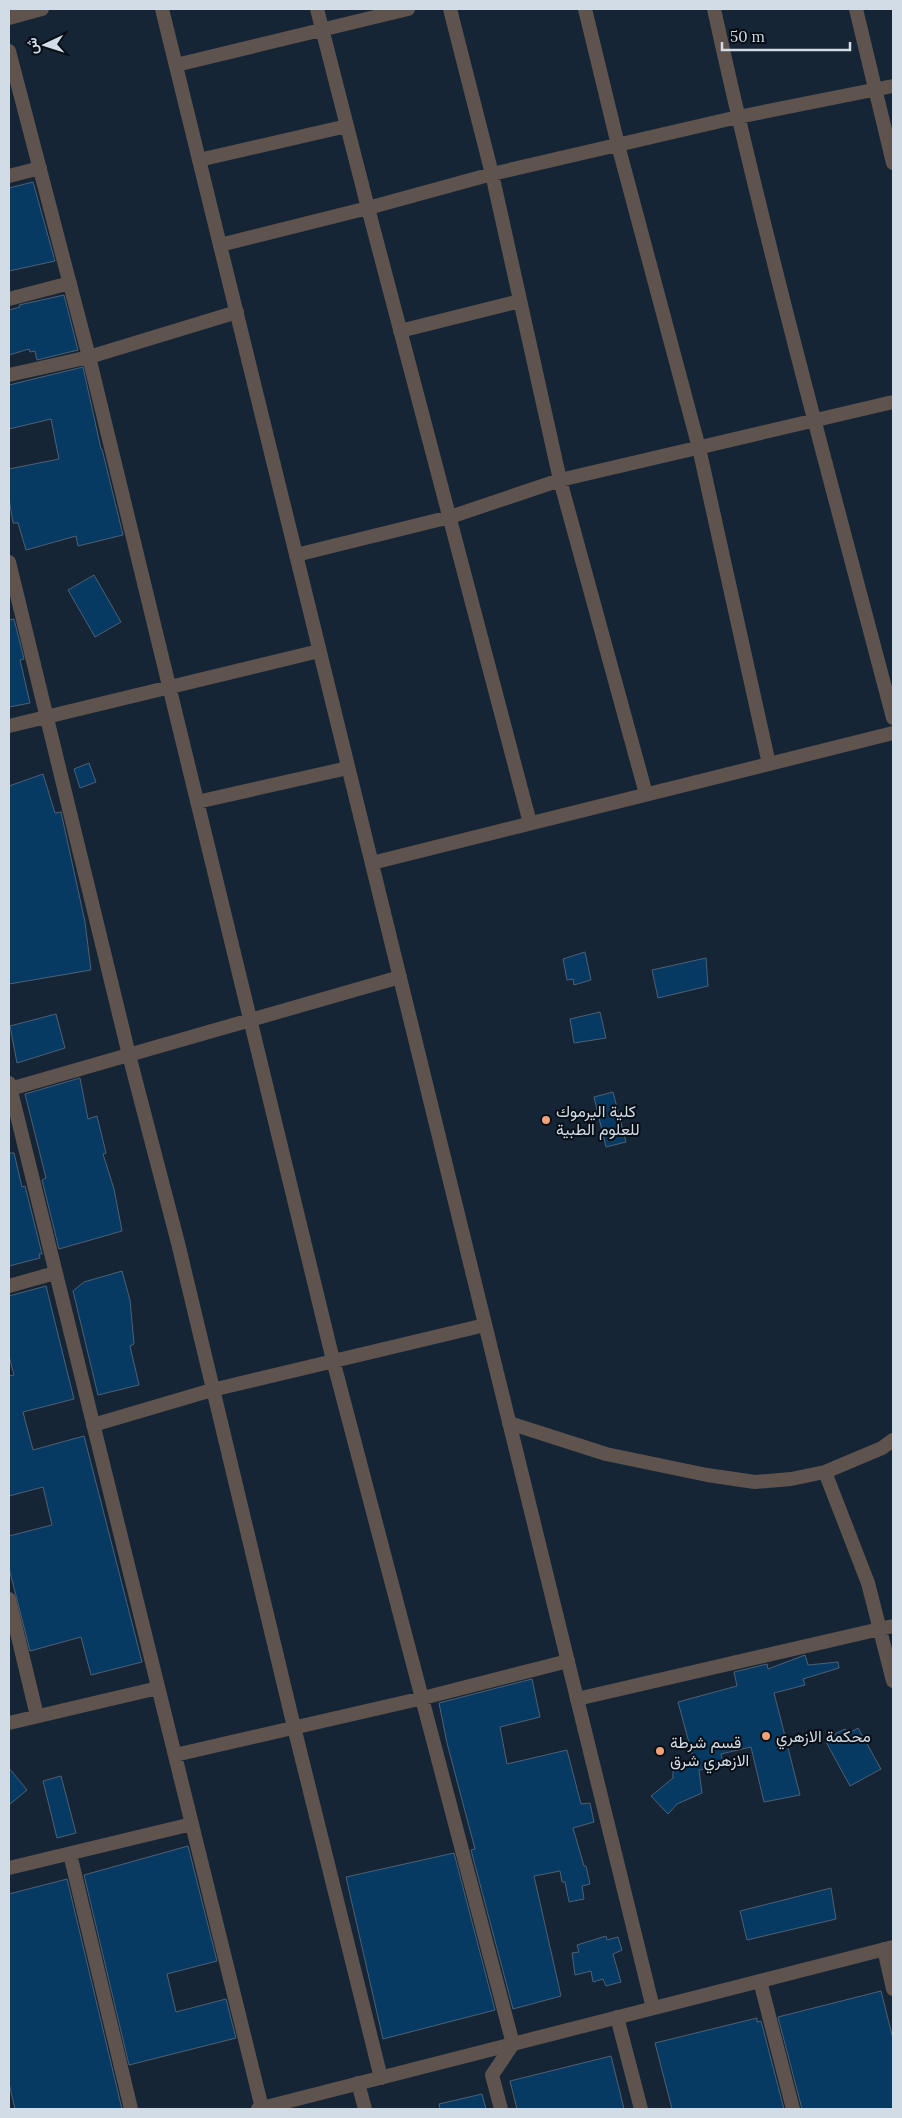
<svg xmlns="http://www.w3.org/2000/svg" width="902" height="2118" font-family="Lora,Vazirmatn,serif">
<rect width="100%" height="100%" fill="#152536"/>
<path fill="#063a63" stroke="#4e6073" d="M 33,182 L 55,261 L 9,271 L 9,188 Z
M 64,295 L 78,350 L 37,360 L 35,351 L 30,352 L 29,349 L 9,355 L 9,310 L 20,307 L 19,305 Z
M 83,367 L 101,449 L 102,449 L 123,535 L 78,546 L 76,536 L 26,550 L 18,523 L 13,523 L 9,498 L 9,469 L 59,459 L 51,419 L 9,429 L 9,385 Z
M 94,575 L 121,622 L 95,637 L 68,590 Z
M 14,619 L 24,659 L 20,660 L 30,703 L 9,707 L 9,620 Z
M 89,763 L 96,782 L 80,788 L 74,769 Z
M 43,774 L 55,813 L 61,812 L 85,922 L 91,970 L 9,984 L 9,786 Z
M 585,952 L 591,980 L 574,985 L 573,979 L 567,980 L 563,959 Z
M 706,958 L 708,986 L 658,998 L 652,970 Z
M 600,1012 L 606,1038 L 574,1043 L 570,1019 Z
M 56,1014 L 65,1048 L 17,1063 L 10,1026 Z
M 80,1078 L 88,1119 L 97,1116 L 106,1153 L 103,1154 L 114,1189 L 122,1231 L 59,1249 L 42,1180 L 46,1178 L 25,1094 Z
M 613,1092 L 626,1142 L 606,1147 L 594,1097 Z
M 9,1153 L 14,1153 L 22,1187 L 25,1186 L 42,1254 L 39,1254 L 40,1258 L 9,1266 Z
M 122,1271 L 130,1300 L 134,1344 L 130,1346 L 139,1385 L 98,1395 L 73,1291 L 84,1282 Z
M 46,1286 L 74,1399 L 23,1412 L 33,1450 L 84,1436 L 142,1662 L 91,1675 L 81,1637 L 30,1651 L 9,1568 L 9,1536 L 52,1525 L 43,1487 L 9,1496 L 9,1376 L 14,1375 L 9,1356 L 9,1296 Z
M 805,1655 L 808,1665 L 838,1662 L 839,1668 L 803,1679 L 805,1685 L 774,1693 L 800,1795 L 764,1802 L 751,1747 L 721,1754 L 724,1766 L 699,1770 L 702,1793 L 677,1804 L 668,1814 L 651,1796 L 673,1778 L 673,1768 L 694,1761 L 678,1702 L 737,1686 L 734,1672 L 767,1664 L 768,1669 Z
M 532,1679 L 540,1717 L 500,1727 L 507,1764 L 567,1750 L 581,1804 L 590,1803 L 594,1822 L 573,1828 L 584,1866 L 586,1866 L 590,1884 L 582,1886 L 584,1899 L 569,1902 L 565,1882 L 562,1882 L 560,1871 L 534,1876 L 561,1996 L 513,2009 L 471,1850 L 475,1849 L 447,1743 L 439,1703 Z
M 858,1728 L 881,1769 L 850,1786 L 826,1742 L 836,1737 L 835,1734 L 845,1729 L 849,1733 Z
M 9,1768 L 27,1790 L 9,1805 Z
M 61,1776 L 76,1833 L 57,1838 L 43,1781 Z
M 188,1846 L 217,1961 L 167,1974 L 176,2012 L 226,1999 L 236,2038 L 129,2065 L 84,1875 Z
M 454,1853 L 495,2010 L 383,2039 L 346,1877 Z
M 67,1879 L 122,2109 L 15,2109 L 9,2083 L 9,1894 Z
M 831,1888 L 836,1919 L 747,1940 L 740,1911 Z
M 606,1936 L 607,1940 L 618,1937 L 622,1950 L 613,1954 L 621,1982 L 606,1986 L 603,1979 L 593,1982 L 591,1971 L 575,1975 L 572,1953 L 579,1952 L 577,1945 Z
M 881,1991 L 893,2039 L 893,2109 L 802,2109 L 778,2017 Z
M 757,2018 L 757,2022 L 761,2021 L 784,2109 L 672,2109 L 655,2043 Z
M 611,2056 L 624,2109 L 517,2109 L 510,2081 Z
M 482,2094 L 486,2109 L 440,2109 L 439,2104 Z"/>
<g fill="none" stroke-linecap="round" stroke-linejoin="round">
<path stroke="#5e534d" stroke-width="14" d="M 317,9 L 368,208 L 530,823
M 450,9 L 492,174 L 560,480 L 646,794
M 585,9 L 618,145 L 699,448 L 769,764
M 714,9 C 766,247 831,482 893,718
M 856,9 L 893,163
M 9,18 L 42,9
M 9,51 L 89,357 L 333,1360 L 513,2044 L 492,2075 L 501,2109
M 176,65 L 408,9
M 199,160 L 347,126
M 9,176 L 40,168
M 220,245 L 368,208 L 492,174 L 738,117 L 893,86
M 9,299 L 70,283
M 400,331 L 520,301
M 9,375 L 89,357 L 237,312
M 296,555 L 450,517 L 560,480 L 893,402
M 9,562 L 129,1055 L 178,1243 L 294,1727 L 381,2078
M 9,726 L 319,651
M 197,802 L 348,768
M 9,1083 L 262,2108
M 10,1089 L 400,977
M 9,1286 L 55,1273
M 509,1423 L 606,1454 L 707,1475 L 755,1482 L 791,1479 L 825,1472 L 882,1448 L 893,1440
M 93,1425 L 212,1390 L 485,1325
M 825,1472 L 868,1583 L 893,1681
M 9,1599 L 37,1716
M 577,1699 L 893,1626
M 9,1723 L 158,1688
M 175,1755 L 423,1698 L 568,1661
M 70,1854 L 131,2109
M 9,1868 L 192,1824
M 884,1949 L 893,1989
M 760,1981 L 793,2109
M 617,2017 L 641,2109
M 358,2083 L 365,2109"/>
<path stroke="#5e534d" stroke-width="14" d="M 162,9 L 653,2008
M 372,863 L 893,733
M 258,2109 L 893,1947"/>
</g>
<g fill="#f0a278" stroke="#070e15" stroke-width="2">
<circle cx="546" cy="1120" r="5"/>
<circle cx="766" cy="1736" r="5"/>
<circle cx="660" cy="1751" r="5"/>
</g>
<g text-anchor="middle" stroke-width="4" stroke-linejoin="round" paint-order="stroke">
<g font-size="16" fill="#d1dce7" stroke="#070e15" text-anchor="start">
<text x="556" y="1117">كلية اليرموك<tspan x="556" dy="18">للعلوم الطبية</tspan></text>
<text x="776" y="1742">محكمة الازهري</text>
<text x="670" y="1748">قسم شرطة<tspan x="670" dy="18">الازهري شرق</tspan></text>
</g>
</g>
<rect width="902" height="2118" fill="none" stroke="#d1dce7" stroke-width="20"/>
<g transform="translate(45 45) rotate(266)" stroke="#070e15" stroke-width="4" paint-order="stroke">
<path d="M0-4L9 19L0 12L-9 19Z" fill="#d1dce7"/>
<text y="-8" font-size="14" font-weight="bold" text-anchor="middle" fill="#d1dce7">ش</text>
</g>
<path d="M722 42v8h128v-8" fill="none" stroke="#d1dce7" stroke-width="2.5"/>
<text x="730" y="42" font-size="15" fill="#d1dce7" stroke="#070e15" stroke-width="4" paint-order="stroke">50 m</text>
</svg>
